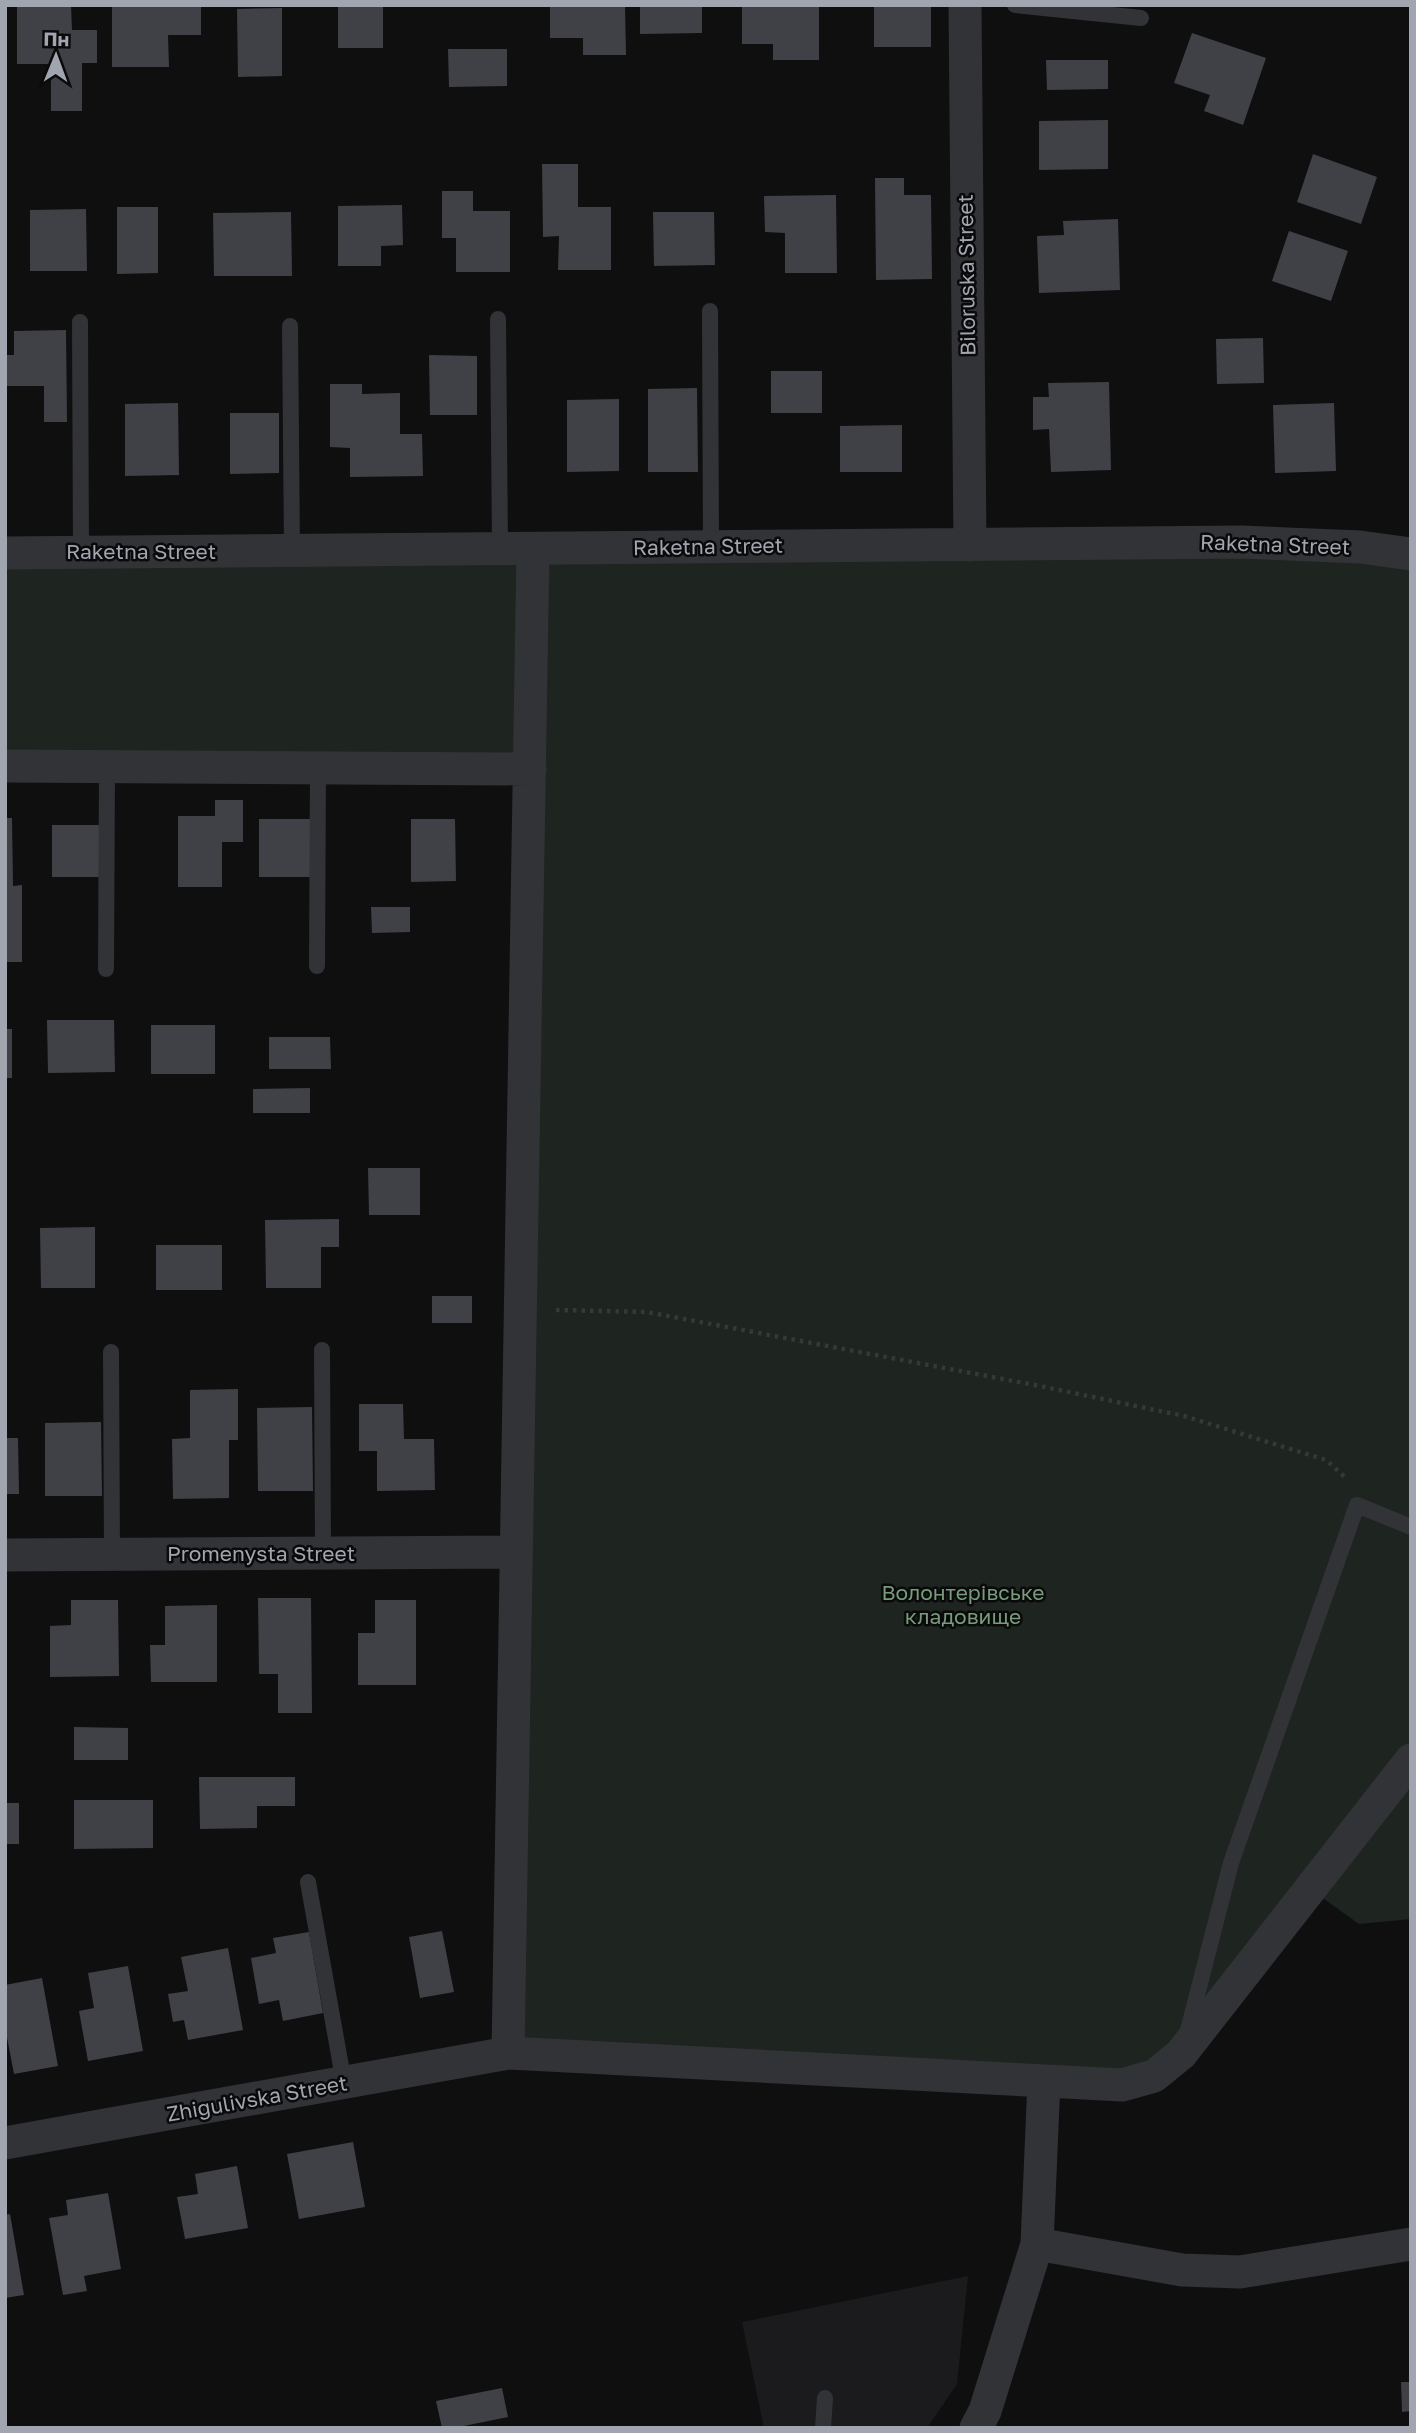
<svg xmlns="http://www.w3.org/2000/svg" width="1416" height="2433" font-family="'Golos Text',sans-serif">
<rect width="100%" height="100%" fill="#0f0f10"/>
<path fill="#1b1b1d" d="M 968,2276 L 957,2384 L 927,2428 L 764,2428 L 742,2322 Z"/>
<path fill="#1e241f" d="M 1411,554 L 1411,1919 L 1359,1924 L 1310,1889 L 1154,2076 L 508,2053 L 530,755 L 5,751 L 5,567 Z"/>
<path fill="#404146" d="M 71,5 L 72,30 L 97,30 L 97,63 L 82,63 L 82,111 L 51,111 L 51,64 L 17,64 L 17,6 Z
M 112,5 L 201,5 L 201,35 L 168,35 L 169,67 L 112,67 Z
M 338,5 L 383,5 L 383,48 L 338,48 Z
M 550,5 L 625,5 L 626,55 L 583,55 L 583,38 L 550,38 Z
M 640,5 L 702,5 L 702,33 L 640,34 Z
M 742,5 L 819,5 L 819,60 L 773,60 L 773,44 L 742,44 Z
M 874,5 L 931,5 L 931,47 L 874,47 Z
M 282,8 L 282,76 L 238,77 L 237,9 Z
M 1192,33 L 1266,58 L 1243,125 L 1204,111 L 1210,95 L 1174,83 Z
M 448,49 L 507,49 L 507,86 L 449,87 Z
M 1046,60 L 1108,60 L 1108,89 L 1047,90 Z
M 1108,120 L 1108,169 L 1039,170 L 1039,121 Z
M 1313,154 L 1377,177 L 1361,224 L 1297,202 Z
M 542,164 L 578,164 L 578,207 L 611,207 L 611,270 L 558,270 L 559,236 L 543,237 Z
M 875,178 L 904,178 L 904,195 L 931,195 L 932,279 L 876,280 Z
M 442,191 L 473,191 L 473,211 L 510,211 L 510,272 L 456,272 L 456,238 L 442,238 Z
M 836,195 L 837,273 L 785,273 L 785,233 L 765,232 L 764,196 Z
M 402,205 L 403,245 L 381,246 L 381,266 L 338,266 L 338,206 Z
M 117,207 L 158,207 L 158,273 L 117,274 Z
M 86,209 L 87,271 L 30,271 L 30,210 Z
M 291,212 L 292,276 L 214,276 L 213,213 Z
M 653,212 L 714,212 L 715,265 L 654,266 Z
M 1118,219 L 1120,290 L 1039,293 L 1037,236 L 1064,235 L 1063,221 Z
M 1289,231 L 1348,251 L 1331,301 L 1272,281 Z
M 66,330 L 67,422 L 44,422 L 44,386 L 5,386 L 5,355 L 14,355 L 14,331 Z
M 1263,338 L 1264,383 L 1217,384 L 1216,339 Z
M 429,355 L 477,356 L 477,415 L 430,415 Z
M 771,371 L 822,371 L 822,413 L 771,413 Z
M 1109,382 L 1111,470 L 1051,472 L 1049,429 L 1033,430 L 1033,397 L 1049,397 L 1048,383 Z
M 330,384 L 362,384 L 362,394 L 400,393 L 400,434 L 422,434 L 423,476 L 350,477 L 350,448 L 330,447 Z
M 697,388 L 698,472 L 648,472 L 648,389 Z
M 619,399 L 619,471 L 567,472 L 567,400 Z
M 178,403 L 179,475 L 125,476 L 125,404 Z
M 1334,403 L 1336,471 L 1275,473 L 1273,405 Z
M 230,413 L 279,413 L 279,473 L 230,474 Z
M 902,425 L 902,472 L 840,472 L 840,426 Z
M 215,800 L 243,800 L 243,842 L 222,842 L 222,887 L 178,887 L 178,816 L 215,816 Z
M 5,818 L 12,818 L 13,886 L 22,885 L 22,962 L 5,962 Z
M 259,819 L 310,819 L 310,877 L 259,877 Z
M 411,819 L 455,819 L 456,881 L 411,882 Z
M 52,825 L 99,825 L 99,877 L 52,877 Z
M 371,907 L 410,907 L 410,932 L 372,933 Z
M 47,1020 L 114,1020 L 115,1072 L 48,1073 Z
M 151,1025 L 215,1025 L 215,1074 L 151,1074 Z
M 5,1029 L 12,1029 L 12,1078 L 5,1078 Z
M 269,1037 L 330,1037 L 331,1069 L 269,1069 Z
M 310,1088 L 310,1113 L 253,1113 L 253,1089 Z
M 368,1168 L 420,1168 L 420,1215 L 369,1215 Z
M 339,1219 L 339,1247 L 321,1247 L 321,1288 L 266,1288 L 265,1220 Z
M 95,1227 L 95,1288 L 41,1288 L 40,1228 Z
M 156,1245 L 222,1245 L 222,1290 L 156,1290 Z
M 432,1296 L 472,1296 L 472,1323 L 432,1323 Z
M 238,1389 L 238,1440 L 229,1440 L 229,1498 L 173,1499 L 172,1439 L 190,1438 L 190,1390 Z
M 359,1404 L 403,1404 L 404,1439 L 434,1439 L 435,1490 L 377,1491 L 377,1451 L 359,1451 Z
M 312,1407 L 313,1491 L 258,1491 L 257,1408 Z
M 101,1422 L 102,1496 L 45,1496 L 45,1423 Z
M 5,1438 L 18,1438 L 19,1494 L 5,1494 Z
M 258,1598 L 311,1598 L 312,1713 L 278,1713 L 278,1674 L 259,1674 Z
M 71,1600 L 118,1600 L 119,1676 L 50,1677 L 50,1626 L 71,1625 Z
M 375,1600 L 416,1600 L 416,1685 L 358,1685 L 358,1633 L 375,1633 Z
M 217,1605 L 217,1682 L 151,1682 L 150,1645 L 165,1645 L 165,1606 Z
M 74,1727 L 128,1728 L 128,1760 L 74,1760 Z
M 199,1777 L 295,1777 L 295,1806 L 257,1806 L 257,1828 L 200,1829 Z
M 74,1800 L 153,1800 L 153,1848 L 74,1849 Z
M 5,1803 L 19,1803 L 19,1844 L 5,1844 Z
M 442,1931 L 454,1992 L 420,1998 L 409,1937 Z
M 309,1932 L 323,2013 L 283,2021 L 279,2000 L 259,2004 L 251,1958 L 276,1953 L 273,1938 Z
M 228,1948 L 243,2030 L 188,2040 L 184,2020 L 173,2022 L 168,1994 L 188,1991 L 181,1957 Z
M 128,1966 L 143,2051 L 88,2061 L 79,2011 L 94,2008 L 88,1973 Z
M 42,1978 L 58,2066 L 14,2074 L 5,2027 L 5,1985 Z
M 353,2142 L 365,2207 L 299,2219 L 287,2154 Z
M 237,2166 L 248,2228 L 185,2239 L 177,2197 L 198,2194 L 195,2174 Z
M 108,2193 L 121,2269 L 84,2276 L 87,2291 L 63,2295 L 49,2218 L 68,2215 L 66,2200 Z
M 10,2214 L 24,2295 L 5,2298 L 5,2215 Z
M 1401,2382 L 1411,2382 L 1411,2411 L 1402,2412 Z
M 502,2388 L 508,2417 L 454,2428 L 442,2428 L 436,2401 Z"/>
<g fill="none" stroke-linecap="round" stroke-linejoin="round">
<path stroke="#36383c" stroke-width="4.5" stroke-dasharray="3.5 5" stroke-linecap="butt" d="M 556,1310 L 647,1312 L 1040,1386 L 1184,1416 L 1326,1460 L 1346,1478"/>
<path stroke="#323337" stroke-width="16" d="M 1015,5 L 1141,18
M 710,311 L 711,547
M 498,319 L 500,549
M 80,322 L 81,552
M 290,326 L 292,551
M 317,966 L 318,768
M 106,969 L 107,766
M 322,1350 L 323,1553
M 111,1352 L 112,1555
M 308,1882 L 344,2083
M 1187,2034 L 1231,1863 L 1357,1505 L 1411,1527
M 823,2428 L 825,2398"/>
<path stroke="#323337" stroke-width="33" d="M 965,5 L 970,545
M 5,553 L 1242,542 L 1360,547 L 1411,554
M 5,766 L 530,769
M 5,1555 L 516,1552
M 508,2053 L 533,549
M 5,2143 L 508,2053 L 1122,2085 L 1154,2076 L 1181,2054 L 1411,1760
M 1037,2244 L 1182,2270 L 1240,2272 L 1411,2244
M 976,2428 L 985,2411 L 1037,2244 L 1044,2081"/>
</g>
<g text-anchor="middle" stroke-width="5" stroke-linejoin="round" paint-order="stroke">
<g font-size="21" fill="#a1a5b0" stroke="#0a0a0b">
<text transform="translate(967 275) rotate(-91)" y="7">Biloruska Street</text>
<text transform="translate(1275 545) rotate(2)" y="7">Raketna Street</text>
<text transform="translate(708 547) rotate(-1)" y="7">Raketna Street</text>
<text x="141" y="559">Raketna Street</text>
<text x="261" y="1561">Promenysta Street</text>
<text transform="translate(257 2099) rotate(-10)" y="7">Zhigulivska Street</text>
</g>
<g font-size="21" fill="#789b7c" stroke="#0a0a0b">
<text x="963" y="1600">Волонтерівське<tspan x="963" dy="24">кладовище</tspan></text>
</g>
</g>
<rect width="1416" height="2433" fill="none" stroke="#a1a5b0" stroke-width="14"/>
<g transform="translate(56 56) rotate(1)" stroke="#0a0a0b" stroke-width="5" paint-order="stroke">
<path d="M0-5L12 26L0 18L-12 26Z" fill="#a1a5b0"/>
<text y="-10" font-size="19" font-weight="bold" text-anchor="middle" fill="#a1a5b0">Пн</text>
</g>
</svg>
